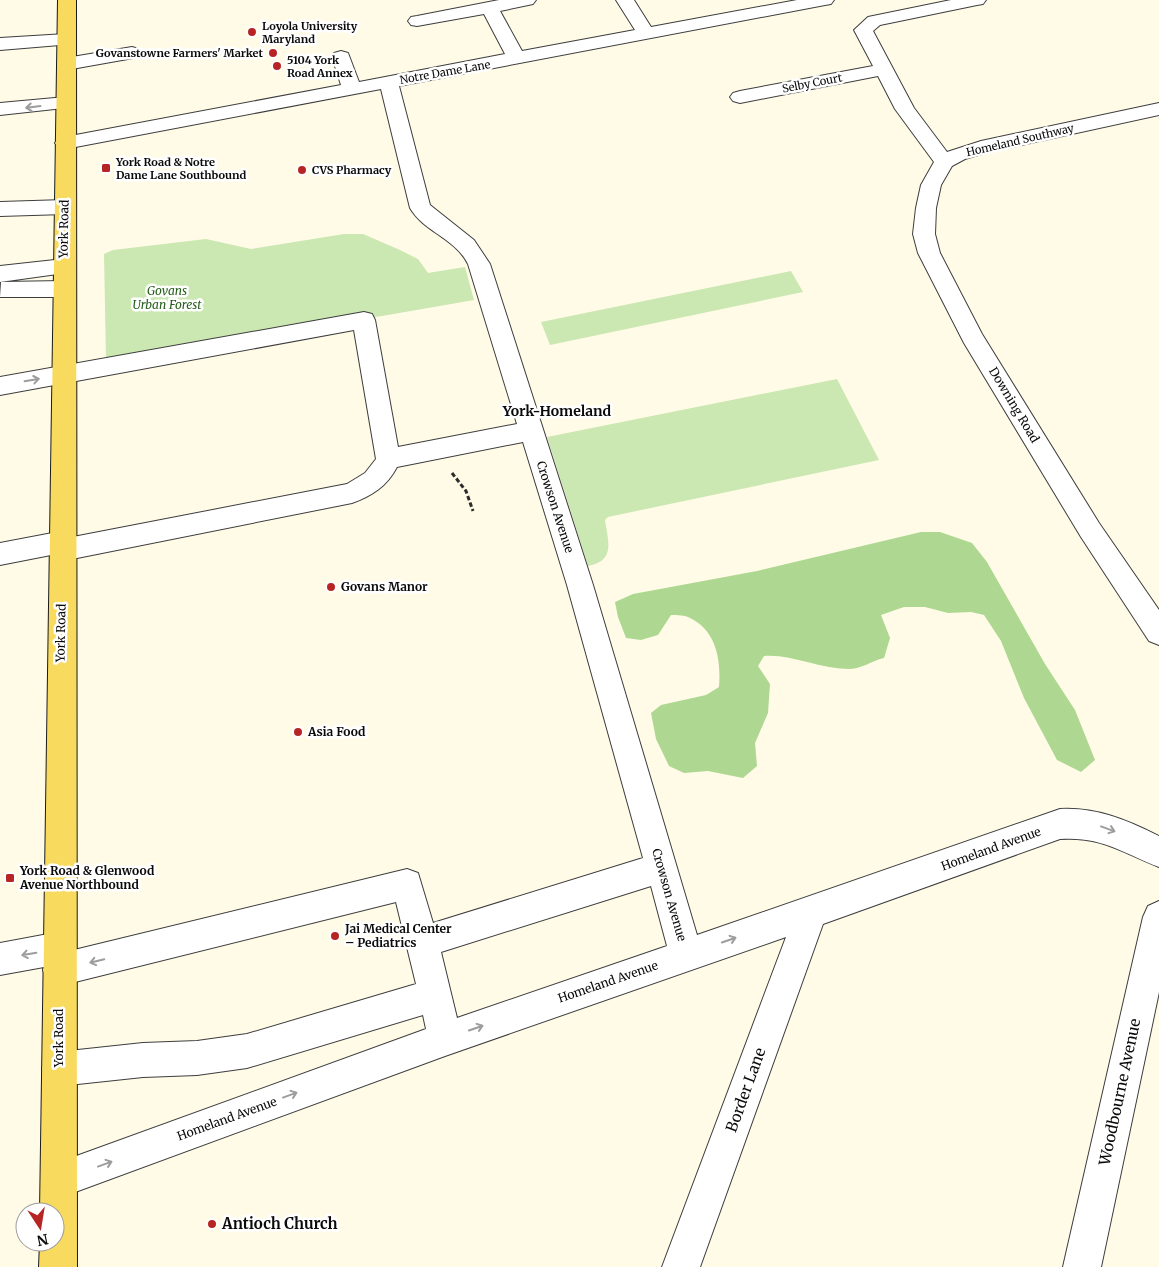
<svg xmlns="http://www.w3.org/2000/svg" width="1159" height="1267" font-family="Merriweather,serif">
<rect width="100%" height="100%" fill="#fffbe7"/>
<path fill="#cbe7b2" d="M 344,234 L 363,234 L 400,250 L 418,259 L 428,273 L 465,267 L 474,300 L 382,316 L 263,332 L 106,361 L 104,254 L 113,250 L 206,239 L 251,249 Z
M 791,271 L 803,292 L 550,345 L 541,322 Z
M 837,379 L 879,460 L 608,517 L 605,520 C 608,541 616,561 588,566 L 547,437 Z"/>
<path fill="#aed892" d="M 921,532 L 940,532 L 972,543 L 987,562 L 1045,664 L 1075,710 L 1095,760 L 1081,772 L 1057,760 L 1024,698 L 1001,641 L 984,615 L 971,612 L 948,613 L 925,607 L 904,607 L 881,615 L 890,638 L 884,658 C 871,661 862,669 848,669 C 819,669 792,654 764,656 L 758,666 L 770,684 L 768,713 L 755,743 L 757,766 L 743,778 L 708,771 L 684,773 L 669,766 L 656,739 L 651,713 L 661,705 L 706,695 L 719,687 C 721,661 717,631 690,618 C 685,615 677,615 671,615 L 658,635 L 641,640 L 626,638 L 618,617 L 615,602 L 633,594 L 757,571 Z"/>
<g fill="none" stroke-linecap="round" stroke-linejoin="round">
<g stroke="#3d3d3d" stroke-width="2">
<path id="minor" d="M 499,0 L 536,0 L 533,4 L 500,11 L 522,51 L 635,30 L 616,0 L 634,0 L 651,27 L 797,0 L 834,0 L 831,4 L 825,5 L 399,86 L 430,205 L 474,240 L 490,264 L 593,585 L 697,935 L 1060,809 C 1096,807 1127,820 1159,836 L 1159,867 C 1123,853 1101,836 1060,839 L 823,924 L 700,1267 L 662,1267 L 786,937 L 445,1056 L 59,1198 L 46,1193 L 41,1180 L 46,1167 L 426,1029 L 423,1015 L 247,1068 L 197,1075 L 143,1077 L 59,1086 L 47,1081 L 42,1069 L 47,1057 L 59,1052 L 143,1043 L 197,1041 L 247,1034 L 416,984 L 396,902 L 59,986 L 47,982 L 43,970 L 44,967 L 0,975 L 0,943 L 59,932 L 70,937 L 74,950 L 407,869 L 418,873 L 433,923 L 643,858 L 567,585 L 523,442 L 397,467 C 387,486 372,496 352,503 L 62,561 L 53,558 L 51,555 L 0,565 L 0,543 L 63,531 L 72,534 L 73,537 L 347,484 L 365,473 L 376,459 L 354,330 L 0,395 L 0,377 L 364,312 L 372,314 L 375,320 L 398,447 L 517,424 L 468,264 C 455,238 424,232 410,208 L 381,89 L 65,149 L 58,147 L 55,143 L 58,139 L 65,137 L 341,85 L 332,57 L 334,53 L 341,51 L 348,53 L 359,82 L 505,54 L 484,14 L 417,26 L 411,25 L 408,21 L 411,17 L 417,16 ZM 651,886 L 667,946 L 457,1018 L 441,952 Z
M 951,0 L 986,0 L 983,4 L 977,5 L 880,25 L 873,31 L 914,108 L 947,152 L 981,141 L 1159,103 L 1159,115 L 985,153 L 965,159 L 952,166 L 941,185 L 936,208 L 935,234 L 940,253 L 982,334 L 1099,523 L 1159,610 L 1159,645 L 1149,641 L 1081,537 L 964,343 L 918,253 L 913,234 L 916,208 L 921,185 L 934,162 L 895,109 L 878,76 L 740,103 L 733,101 L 730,97 L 733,93 L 740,91 L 873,66 L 854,30 L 868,17 Z
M 66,34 L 72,36 L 75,40 L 72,44 L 0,50 L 0,38 Z
M 132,47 L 139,49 L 141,53 L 139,57 L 66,70 L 59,68 L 57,64 L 59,60 L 66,58 Z
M 66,97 L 73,99 L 76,103 L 73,107 L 0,115 L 0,103 Z
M 65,200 L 72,202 L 75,207 L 72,212 L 65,214 L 0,216 L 0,202 Z
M 64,259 L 72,262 L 75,267 L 72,272 L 0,282 L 0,266 Z
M 64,281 L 72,284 L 75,289 L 72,294 L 64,297 L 0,297 L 1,282 Z
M 1159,901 L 1159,992 L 1101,1267 L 1063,1267 L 1143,917 L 1148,906 Z"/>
</g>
<g stroke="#1b1b1b" stroke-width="2">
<path id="major" d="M 58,0 L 76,0 L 77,1267 L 39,1267 L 40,1242 L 55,1242 L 55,1212 L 40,1212 Z"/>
</g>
<path stroke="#2c2c2c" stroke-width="3" stroke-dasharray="4.5 2.5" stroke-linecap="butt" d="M 452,473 L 466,491 L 473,511"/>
<use href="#minor" fill="#fff" fill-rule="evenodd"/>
<use href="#major" fill="#f8da5e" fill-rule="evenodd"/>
</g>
<defs><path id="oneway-shaft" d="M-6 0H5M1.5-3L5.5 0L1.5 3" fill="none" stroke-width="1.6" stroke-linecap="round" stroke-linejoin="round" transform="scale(1.25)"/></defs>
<g stroke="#9d9d9d">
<use href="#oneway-shaft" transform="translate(33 107) rotate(173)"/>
<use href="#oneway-shaft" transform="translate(32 380) rotate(-9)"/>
<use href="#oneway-shaft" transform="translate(1108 829) rotate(20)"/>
<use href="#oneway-shaft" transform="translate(729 940) rotate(-19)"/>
<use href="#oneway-shaft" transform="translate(29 954) rotate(170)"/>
<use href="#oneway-shaft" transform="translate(97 961) rotate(166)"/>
<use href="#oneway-shaft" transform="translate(476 1028) rotate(-19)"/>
<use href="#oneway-shaft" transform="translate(290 1095) rotate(-20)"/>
<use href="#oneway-shaft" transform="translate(105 1164) rotate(-20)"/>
</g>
<g fill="#b72424" stroke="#fff" stroke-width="2">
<circle cx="252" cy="32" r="5"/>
<circle cx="273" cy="53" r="5"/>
<circle cx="277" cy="66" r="5"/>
<rect x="101" y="163" width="10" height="10" rx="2.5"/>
<circle cx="302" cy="170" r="5"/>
<circle cx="331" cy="587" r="5"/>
<circle cx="298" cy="732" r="5"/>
<rect x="5" y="873" width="10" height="10" rx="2.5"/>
<circle cx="335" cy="936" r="5"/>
<circle cx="212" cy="1224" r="5"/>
</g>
<g text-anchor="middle" stroke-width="5" stroke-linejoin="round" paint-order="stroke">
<g font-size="11" font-weight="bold" fill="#0a0a0a" stroke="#fff" text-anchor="start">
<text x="262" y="30">Loyola University<tspan x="262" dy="13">Maryland</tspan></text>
<text x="263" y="57" text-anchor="end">Govanstowne Farmers' Market</text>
<text x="287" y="64">5104 York<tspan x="287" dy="13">Road Annex</tspan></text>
<text x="116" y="166">York Road &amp; Notre<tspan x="116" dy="13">Dame Lane Southbound</tspan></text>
<text x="312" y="174">CVS Pharmacy</text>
</g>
<g font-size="11" fill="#0a0a0a" stroke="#fff">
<text transform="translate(445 72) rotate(-10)" y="4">Notre Dame Lane</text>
<text transform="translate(812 83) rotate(-11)" y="4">Selby Court</text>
<text transform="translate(1020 140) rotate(-13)" y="4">Homeland Southway</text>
</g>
<g font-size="12" fill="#0a0a0a" stroke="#fff">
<text transform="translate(64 229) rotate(-89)" y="4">York Road</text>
<text transform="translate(1014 405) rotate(59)" y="4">Downing Road</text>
<text transform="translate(555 507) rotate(72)" y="4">Crowson Avenue</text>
<text transform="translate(61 633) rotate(-89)" y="4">York Road</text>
<text transform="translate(991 849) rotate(-20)" y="4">Homeland Avenue</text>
<text transform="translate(669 895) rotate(74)" y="4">Crowson Avenue</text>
<text transform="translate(608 982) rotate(-19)" y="4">Homeland Avenue</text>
<text transform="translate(59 1038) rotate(-90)" y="4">York Road</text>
<text transform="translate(227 1119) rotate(-20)" y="4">Homeland Avenue</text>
</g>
<g font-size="12" font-style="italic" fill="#27601c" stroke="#fff">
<text x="167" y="295">Govans<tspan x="167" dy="14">Urban Forest</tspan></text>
</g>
<g font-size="12" font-weight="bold" fill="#0a0a0a" stroke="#fff" text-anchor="start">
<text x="341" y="591">Govans Manor</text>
<text x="308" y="736">Asia Food</text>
<text x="20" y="875">York Road &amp; Glenwood<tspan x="20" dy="14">Avenue Northbound</tspan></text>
<text x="345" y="933">Jai Medical Center<tspan x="345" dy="14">– Pediatrics</tspan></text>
</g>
<g font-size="14" font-weight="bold" fill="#0a0a0a" stroke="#fff">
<text x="557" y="416">York-Homeland</text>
</g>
<g font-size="15" fill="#0a0a0a" stroke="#fff">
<text transform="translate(746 1090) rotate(-70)" y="5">Border Lane</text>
<text transform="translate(1120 1092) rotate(-78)" y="5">Woodbourne Avenue</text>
</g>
<g font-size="15" font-weight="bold" fill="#0a0a0a" stroke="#fff" text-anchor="start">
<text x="222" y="1229">Antioch Church</text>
</g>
</g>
<g transform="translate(40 1227) rotate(168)"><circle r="24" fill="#ffffff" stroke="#9d9d9d"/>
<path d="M0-4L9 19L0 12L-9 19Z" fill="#b72424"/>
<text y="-8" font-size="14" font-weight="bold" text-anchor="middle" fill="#0a0a0a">N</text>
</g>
</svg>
